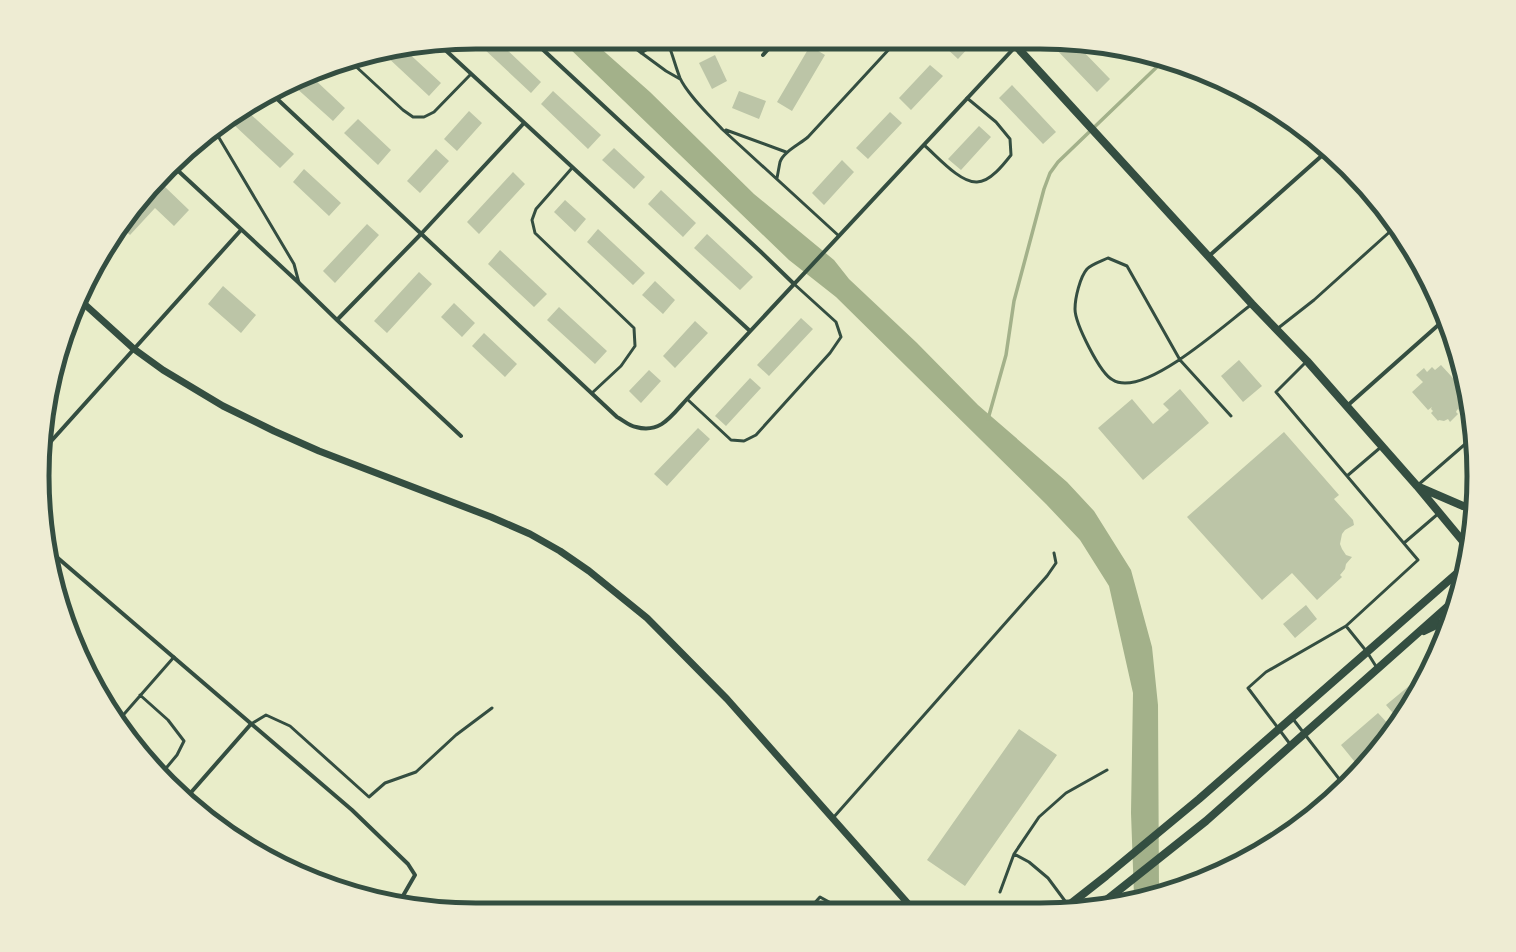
<svg xmlns="http://www.w3.org/2000/svg" width="1516" height="952" font-family="Helvetica,sans-serif">
<rect width="100%" height="100%" fill="#e9edc9"/>
<path fill="#a3b18a" d="M 567,46 L 598,46 L 650,92 L 754,194 L 834,260 L 849,279 L 917,343 L 978,405 L 1067,482 L 1094,511 L 1131,570 L 1152,647 L 1158,705 L 1159,891 L 1134,896 L 1131,813 L 1133,693 L 1109,586 L 1080,540 L 1046,504 L 836,297 L 789,260 Z"/>
<g fill="none" stroke-linecap="round" stroke-linejoin="round">
<path stroke="#a3b18a" stroke-width="3.5" d="M 988,419 L 1006,355 L 1014,301 L 1044,189 L 1050,173 L 1058,162 L 1161,63"/>
</g>
<path fill="#bcc5a7" d="M 485,46 L 503,46 L 541,82 L 531,93 L 483,48 Z
M 810,46 L 825,55 L 792,111 L 777,102 Z
M 944,46 L 970,46 L 958,59 Z
M 1053,46 L 1078,46 L 1110,79 L 1097,92 Z
M 404,49 L 441,83 L 429,96 L 384,54 Z
M 715,55 L 727,81 L 712,89 L 699,63 Z
M 930,65 L 943,76 L 911,110 L 899,98 Z
M 312,77 L 345,108 L 333,121 L 294,86 Z
M 1012,85 L 1056,132 L 1043,144 L 999,98 Z
M 553,91 L 601,135 L 588,149 L 541,104 Z
M 739,91 L 766,101 L 759,119 L 732,108 Z
M 246,110 L 294,154 L 280,168 L 233,124 Z
M 469,111 L 482,123 L 457,151 L 444,139 Z
M 890,112 L 902,123 L 868,159 L 856,148 Z
M 358,119 L 391,150 L 378,165 L 344,133 Z
M 979,126 L 991,137 L 961,170 L 948,159 Z
M 614,148 L 645,177 L 634,189 L 602,160 Z
M 436,149 L 449,161 L 420,193 L 407,181 Z
M 842,160 L 854,172 L 824,205 L 812,193 Z
M 304,169 L 341,203 L 329,216 L 293,182 Z
M 513,172 L 525,184 L 479,234 L 467,222 Z
M 163,185 L 189,210 L 174,226 L 155,208 L 130,235 L 121,227 L 132,212 L 145,197 L 148,200 Z
M 661,190 L 696,223 L 683,237 L 648,204 Z
M 565,200 L 586,219 L 575,232 L 554,212 Z
M 367,224 L 379,235 L 335,283 L 323,271 Z
M 598,229 L 645,273 L 633,285 L 587,242 Z
M 707,234 L 753,277 L 740,290 L 694,248 Z
M 500,250 L 547,294 L 534,307 L 488,264 Z
M 419,272 L 432,284 L 387,333 L 374,321 Z
M 655,281 L 675,300 L 663,314 L 642,295 Z
M 223,286 L 256,315 L 241,333 L 208,304 Z
M 454,303 L 475,323 L 462,337 L 441,317 Z
M 559,307 L 607,351 L 595,364 L 547,320 Z
M 801,318 L 813,329 L 769,376 L 757,365 Z
M 695,321 L 708,333 L 675,368 L 663,356 Z
M 484,333 L 517,364 L 505,377 L 472,346 Z
M 1239,360 L 1262,386 L 1243,402 L 1221,376 Z
M 1441,365 L 1463,389 L 1467,407 L 1461,413 L 1458,409 L 1457,410 L 1456,412 L 1458,414 L 1450,422 L 1448,419 L 1444,421 L 1439,420 L 1438,421 L 1431,413 L 1433,411 L 1431,409 L 1432,407 L 1428,410 L 1412,392 L 1423,382 L 1416,375 L 1424,368 L 1427,372 L 1432,367 L 1435,370 Z
M 649,370 L 661,381 L 641,403 L 629,391 Z
M 750,378 L 761,388 L 726,426 L 715,416 Z
M 1180,389 L 1209,423 L 1143,480 L 1098,428 L 1132,399 L 1153,424 L 1169,410 L 1163,404 Z
M 698,428 L 710,439 L 667,486 L 654,474 Z
M 1284,432 L 1339,495 L 1334,499 L 1353,520 L 1354,525 L 1345,530 L 1342,534 L 1340,544 L 1342,549 L 1346,555 L 1352,557 L 1346,564 L 1345,569 L 1340,575 L 1342,577 L 1317,600 L 1292,573 L 1262,600 L 1187,517 Z
M 1306,605 L 1317,619 L 1295,638 L 1283,624 Z
M 1415,681 L 1419,685 L 1398,719 L 1386,705 Z
M 1378,713 L 1392,728 L 1384,740 L 1359,767 L 1341,745 Z
M 1019,729 L 1057,755 L 965,886 L 927,860 Z"/>
<g fill="none" stroke-linecap="round" stroke-linejoin="round">
<path stroke="#344e41" stroke-width="3" d="M 632,46 L 666,71 L 680,79
M 669,46 C 673,56 676,68 680,78 C 687,94 710,116 722,129 L 839,236
M 641,53 L 653,46
M 351,62 L 403,110 L 413,117 L 424,117 L 434,112 L 471,74
M 726,130 L 786,152
M 215,131 L 294,264 L 299,283
M 924,145 C 937,156 960,183 977,182 C 990,182 1004,164 1011,155 L 1010,139 L 996,122 L 967,98
M 572,168 L 536,209 L 532,220 L 535,233 L 634,328 L 635,346 L 621,366 L 592,393
M 777,178 C 778,173 779,167 780,162 C 783,152 800,144 808,137 L 892,46
M 1277,329 L 1314,300 L 1394,228
M 687,399 L 731,440 L 744,441 L 756,435 L 830,353 L 841,337 L 836,322 L 793,283
M 1231,416 L 1180,360 L 1127,266 L 1108,258 C 1102,261 1092,264 1087,269 C 1080,277 1075,298 1075,309 C 1075,323 1100,374 1113,380 C 1116,382 1122,383 1125,383 C 1160,383 1223,326 1252,304
M 1347,476 L 1381,447
M 1418,485 L 1471,439
M 1404,543 L 1439,513
M 1346,626 L 1367,652 L 1377,668
M 140,695 L 168,720 L 184,741 L 177,755 L 162,773
M 1293,719 L 1343,784
M 118,721 L 174,657
M 251,724 L 266,715 L 290,726 L 369,797 L 385,783 L 416,772 L 456,735 L 492,708
M 1290,744 L 1248,688 L 1266,672 L 1346,626 L 1418,560 L 1276,392 L 1307,361
M 833,818 L 1047,576 L 1056,563 L 1054,553
M 1014,854 L 1029,862 L 1048,878 L 1068,905
M 1000,892 L 1014,854 L 1039,817 L 1066,793 L 1107,770
M 810,908 L 820,897 L 840,908"/>
<path stroke="#344e41" stroke-width="4" d="M 441,46 L 750,331
M 539,46 L 761,252 L 793,283
M 763,55 L 771,46
M 274,96 L 617,417 C 623,420 629,426 636,427 C 661,434 672,415 687,399 L 1016,46
M 174,167 L 299,283 L 337,320 L 461,436
M 1209,256 L 1326,152
M 337,320 L 421,234 L 524,123
M 1347,406 L 1444,320
M 45,448 L 241,230
M 52,553 L 352,810 L 408,864 L 415,875 L 400,901
M 187,797 L 251,724"/>
<path stroke="#344e41" stroke-width="7" d="M 81,301 L 134,349 L 163,370 L 223,406 L 274,431 L 319,451 L 491,517 L 530,534 L 560,551 L 589,571 L 647,618 L 727,699 L 912,908"/>
<path stroke="#344e41" stroke-width="8" d="M 1016,46 L 1252,304 L 1307,361 L 1417,486 L 1466,545
M 1419,487 L 1463,506 L 1472,508
M 1424,631 L 1447,620
M 1104,902 L 1206,821 L 1455,600
M 1064,909 L 1106,876 L 1199,799 L 1463,568"/>
</g>
<path d="M0 0H1516V952H0ZM476 49H1040A427 427 0 0 1 1467 476V476A427 427 0 0 1 1040 903H476A427 427 0 0 1 49 476V476A427 427 0 0 1 476 49Z" fill="#eeecd3" fill-rule="evenodd"/>
<path fill="none" stroke="#344e41" stroke-width="5" d="M476 49H1040A427 427 0 0 1 1467 476V476A427 427 0 0 1 1040 903H476A427 427 0 0 1 49 476V476A427 427 0 0 1 476 49Z"/>
</svg>
